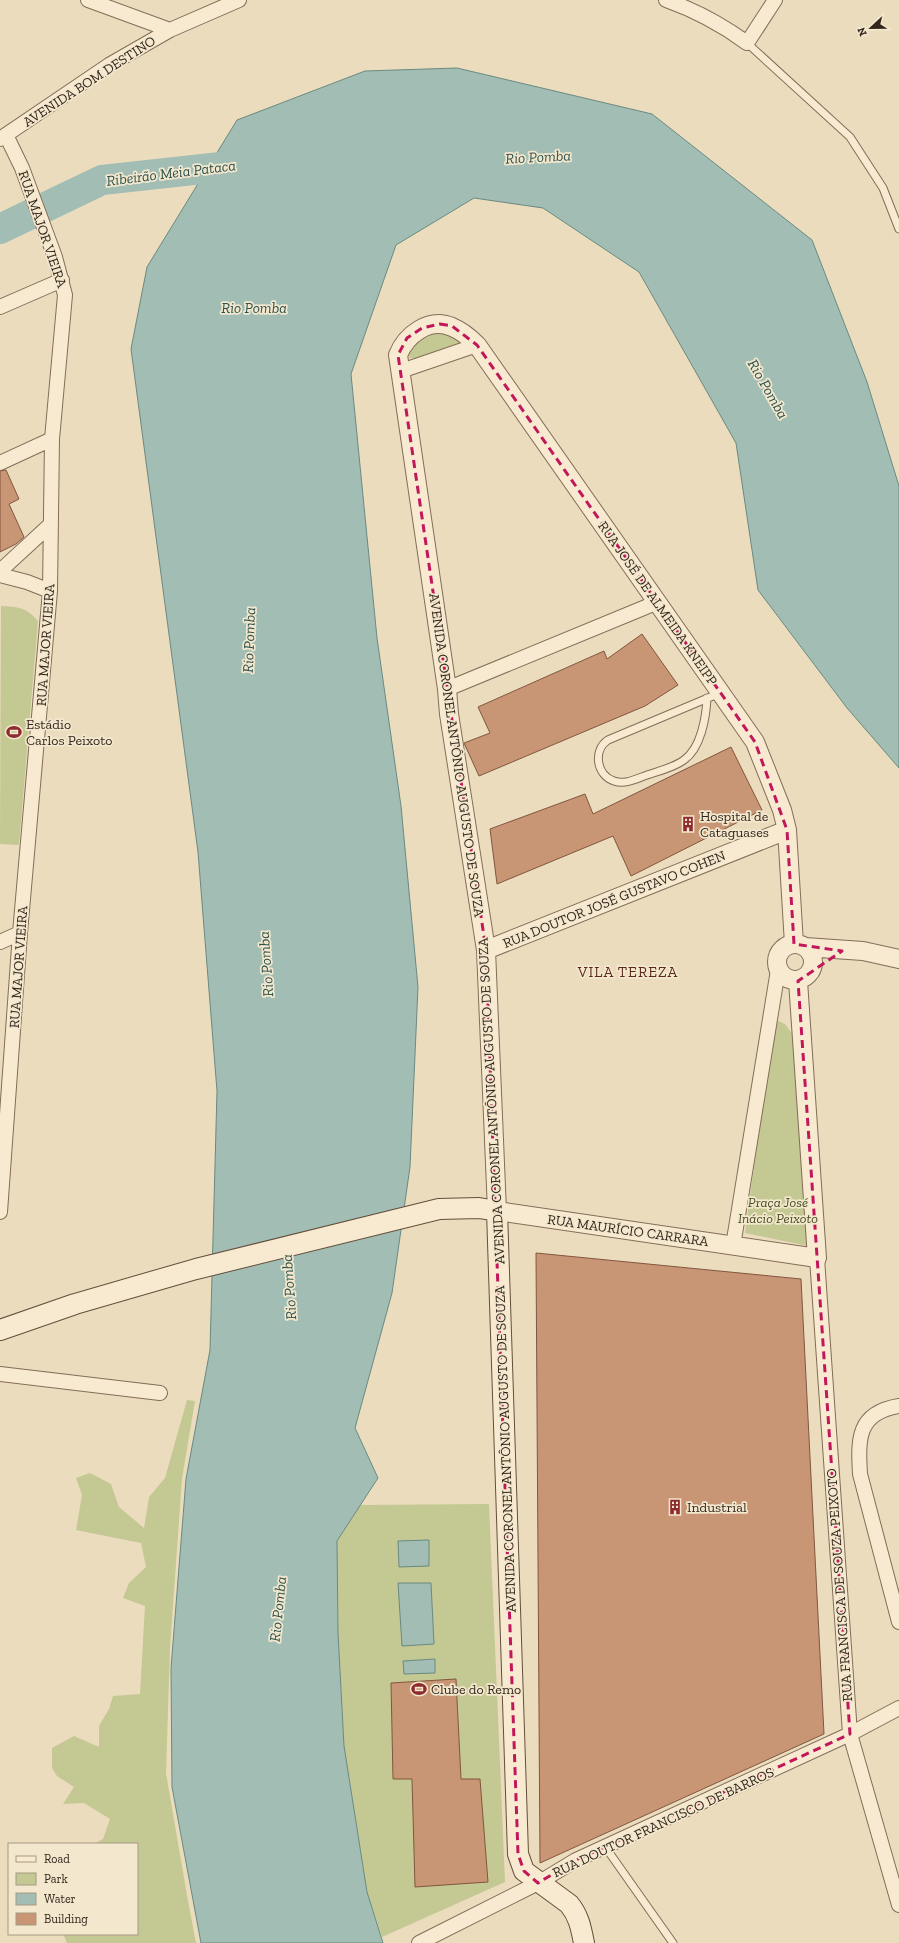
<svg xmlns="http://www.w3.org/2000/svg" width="899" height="1943" font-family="'Zilla Slab',serif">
<rect width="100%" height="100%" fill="#ebdcbe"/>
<path fill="#c4c893" d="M 451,329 L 469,345 L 423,358 L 409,358 L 412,337 Z
M 1,606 C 18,607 26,607 38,621 L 19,845 L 0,844 Z
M 774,1019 L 785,1024 L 794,1036 L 808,1246 L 745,1233 Z
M 187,1400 L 195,1401 L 182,1479 L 170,1648 L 166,1773 L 188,1901 L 196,1943 L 67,1943 L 63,1934 L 137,1934 L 137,1844 L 94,1844 L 103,1839 L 110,1819 L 84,1803 L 63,1804 L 74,1787 L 57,1776 L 52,1768 L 52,1748 L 74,1736 L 99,1747 L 99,1726 L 109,1709 L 113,1696 L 140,1694 L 145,1606 L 123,1598 L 129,1583 L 146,1567 L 141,1543 L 76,1530 L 82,1495 L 76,1478 L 90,1473 L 111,1484 L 119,1507 L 144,1528 L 149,1497 L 165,1478 Z
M 489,1504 L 505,1882 L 382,1937 L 367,1892 L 344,1746 L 338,1633 L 337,1541 L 360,1505 Z"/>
<path fill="#a1bdb4" stroke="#6a8a81" d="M 457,68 L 652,114 L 812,240 L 867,382 L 899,486 L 899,768 L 847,708 L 758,590 L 736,443 L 639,272 L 543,208 L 474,198 L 396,245 L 351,374 L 377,638 L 401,806 L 418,987 L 410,1167 L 392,1293 L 355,1428 L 378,1478 L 337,1541 L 338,1633 L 344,1746 L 367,1892 L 383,1943 L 201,1943 L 172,1787 L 171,1668 L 186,1479 L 210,1350 L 217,1091 L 198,852 L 131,349 L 147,267 L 237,120 L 365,71 Z
M 429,1540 L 429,1566 L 399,1567 L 398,1541 Z
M 398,1583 L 431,1583 L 434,1644 L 402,1646 Z
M 435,1659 L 435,1673 L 404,1674 L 403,1661 Z"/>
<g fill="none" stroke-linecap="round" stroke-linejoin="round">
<path stroke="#a1bdb4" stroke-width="30" d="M 0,229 L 102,180 L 248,164"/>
</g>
<path fill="#c89575" stroke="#81573f" d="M 6,470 L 19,499 L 9,504 L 24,537 L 16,544 L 0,552 L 0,471 Z
M 642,634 L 678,685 L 645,706 L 479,776 L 464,743 L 490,733 L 478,707 L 604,651 L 607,659 Z
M 731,747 L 762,810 L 631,876 L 613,836 L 497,884 L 490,829 L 585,794 L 593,814 Z
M 536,1253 L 801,1279 L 824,1734 L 540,1863 Z
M 456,1679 L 461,1779 L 480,1779 L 488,1882 L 415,1887 L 412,1779 L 393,1779 L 391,1683 Z"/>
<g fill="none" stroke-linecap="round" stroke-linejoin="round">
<g stroke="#836d58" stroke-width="9">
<path id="service" d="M 747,43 L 850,137 L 883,188 L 899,229
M 707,698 C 706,718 701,748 684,760 C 673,768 659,771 647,775 C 636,779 625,785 614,781 C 596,775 593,750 608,740 L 720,693
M 606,1848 L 673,1943"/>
</g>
<g stroke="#836d58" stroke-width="16">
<path id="minor" d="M 88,0 L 170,30
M 666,0 C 697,11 721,24 747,43 L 775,0
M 0,139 L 109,65 L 170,30 L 239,0
M 0,307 L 62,280
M 401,371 L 477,345
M 0,463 L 52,439
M 0,571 L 50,525
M 0,575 L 27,582 L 50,591
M 447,689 L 658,602
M 0,942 L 20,933
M 0,1212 L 20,933 L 50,591 L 52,439 L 65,295 L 55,257 L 22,168 L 6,135
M 733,1246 L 778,970
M 817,1258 L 850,1734 L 899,1905
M 0,1374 L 160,1393
M 899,1406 C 857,1413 858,1439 860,1474 L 899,1622
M 419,1943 L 538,1883 L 576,1860 L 850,1734 L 899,1708"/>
</g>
<g stroke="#836d58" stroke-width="20">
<path id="tertiary" d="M777 962a18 18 0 1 1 36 0a18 18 0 1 1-36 0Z
M 794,944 L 787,830 L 782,810 L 755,742 L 477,345 C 470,338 462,331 452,327 C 429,317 406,335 398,355 L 447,689 L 449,714 L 486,950 L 497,1211 L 817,1258 L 798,981
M 805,947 L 863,951 L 899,959
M 486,950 L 787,830"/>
</g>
<g stroke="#644f3b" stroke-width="22">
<path id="secondary" d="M 0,1330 L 75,1304 L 196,1269 L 439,1209 L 479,1208 L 497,1211 L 518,1854 L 524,1871 L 569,1904 C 579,1916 581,1928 584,1943"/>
</g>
<use href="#service" stroke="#f7ead1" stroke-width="7"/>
<use href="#minor" stroke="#f7ead1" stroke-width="14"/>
<use href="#tertiary" stroke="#f7ead1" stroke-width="18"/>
<use href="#secondary" stroke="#f7ead1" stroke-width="20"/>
</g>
<path fill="none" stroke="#c2185b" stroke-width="3" stroke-dasharray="8 5" stroke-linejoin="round" d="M 440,324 L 452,326 L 477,345 L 755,742 L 787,830 L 794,944 L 842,951 L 798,981 L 850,1734 L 576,1860 L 538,1883 L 524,1871 L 518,1854 L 486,950 L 398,355 L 407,338 L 422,328 Z"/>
<defs>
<g id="stadium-bare" transform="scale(1.2)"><path d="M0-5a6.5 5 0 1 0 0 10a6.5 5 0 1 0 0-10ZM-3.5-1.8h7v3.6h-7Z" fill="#8f2b2e" stroke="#f3e7cd" stroke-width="2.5" paint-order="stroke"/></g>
<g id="building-bare" transform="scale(1.2)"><path d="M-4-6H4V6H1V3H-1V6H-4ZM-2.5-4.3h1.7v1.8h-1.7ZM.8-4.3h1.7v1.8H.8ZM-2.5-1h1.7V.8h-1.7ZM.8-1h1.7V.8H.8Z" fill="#8f2b2e" stroke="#f3e7cd" stroke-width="2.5" paint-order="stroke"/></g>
</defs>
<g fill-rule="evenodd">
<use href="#stadium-bare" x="14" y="732"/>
<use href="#building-bare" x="688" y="824"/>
<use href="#building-bare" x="675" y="1507"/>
<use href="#stadium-bare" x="419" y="1689"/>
</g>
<g text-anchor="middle" stroke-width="3.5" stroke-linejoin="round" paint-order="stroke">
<g font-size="14" fill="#33261c" stroke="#f3e7cd">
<text transform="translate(89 81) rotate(-33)" y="5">AVENIDA BOM DESTINO</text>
<text transform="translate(43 229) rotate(71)" y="5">RUA MAJOR VIEIRA</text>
<text transform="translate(658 603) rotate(55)" y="5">RUA JOSÉ DE ALMEIDA KNEIPP</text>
<text transform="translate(45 645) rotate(-86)" y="5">RUA MAJOR VIEIRA</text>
<text transform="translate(457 755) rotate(82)" y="5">AVENIDA CORONEL ANTÔNIO AUGUSTO DE SOUZA</text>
<text transform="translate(614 899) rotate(-22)" y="5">RUA DOUTOR JOSÉ GUSTAVO COHEN</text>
<text transform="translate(18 967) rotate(-86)" y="5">RUA MAJOR VIEIRA</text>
<text transform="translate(491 1101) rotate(-93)" y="5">AVENIDA CORONEL ANTÔNIO AUGUSTO DE SOUZA</text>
<text transform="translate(628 1230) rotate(8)" y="5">RUA MAURÍCIO CARRARA</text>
<text transform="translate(505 1449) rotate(-92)" y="5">AVENIDA CORONEL ANTÔNIO AUGUSTO DE SOUZA</text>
<text transform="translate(839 1585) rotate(-94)" y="5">RUA FRANCISCA DE SOUZA PEIXOTO</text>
<text transform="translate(663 1822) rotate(-25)" y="5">RUA DOUTOR FRANCISCO DE BARROS</text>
</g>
<g font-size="14" fill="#33261c" stroke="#f3e7cd" text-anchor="start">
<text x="26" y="729">Estádio<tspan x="26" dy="16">Carlos Peixoto</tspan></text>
<text x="700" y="821">Hospital de<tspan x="700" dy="16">Cataguases</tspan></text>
<text x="687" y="1512">Industrial</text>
<text x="431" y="1694">Clube do Remo</text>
</g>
<g font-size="14" font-style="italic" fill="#454e23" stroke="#f3e7cd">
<text x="778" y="1207">Praça José<tspan x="778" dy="16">Inácio Peixoto</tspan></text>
</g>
<g font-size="15" font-style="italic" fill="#2c524e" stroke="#f3e7cd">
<text transform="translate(538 157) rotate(-3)" y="5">Rio Pomba</text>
<text transform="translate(171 173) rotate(-7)" y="5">Ribeirão Meia Pataca</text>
<text x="254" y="313">Rio Pomba</text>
<text transform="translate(768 389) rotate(60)" y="5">Rio Pomba</text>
<text transform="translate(249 640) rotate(-88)" y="5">Rio Pomba</text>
<text transform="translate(266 964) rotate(-94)" y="5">Rio Pomba</text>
<text transform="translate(289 1287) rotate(-94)" y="5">Rio Pomba</text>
<text transform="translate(278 1609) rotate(-84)" y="5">Rio Pomba</text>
</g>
<g font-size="15" letter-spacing="1" fill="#5d291d" stroke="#f3e7cd">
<text x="628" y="977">VILA TEREZA</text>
</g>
</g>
<rect x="8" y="1843" width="130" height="92" fill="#f3e7cd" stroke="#a69a86"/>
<rect x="16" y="1856" width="20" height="6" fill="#f7ead1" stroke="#a69a86"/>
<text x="44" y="1863" font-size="12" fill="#33261c">Road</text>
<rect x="16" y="1873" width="20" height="12" fill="#c4c893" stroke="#a69a86"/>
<text x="44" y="1883" font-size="12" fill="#33261c">Park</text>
<rect x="16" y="1893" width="20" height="12" fill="#a1bdb4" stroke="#a69a86"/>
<text x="44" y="1903" font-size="12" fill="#33261c">Water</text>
<rect x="16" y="1913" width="20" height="12" fill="#c89575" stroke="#a69a86"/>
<text x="44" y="1923" font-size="12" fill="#33261c">Building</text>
<g transform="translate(871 28) rotate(248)" stroke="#f3e7cd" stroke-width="3" paint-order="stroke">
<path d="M0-3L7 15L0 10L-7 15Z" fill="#33261c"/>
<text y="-6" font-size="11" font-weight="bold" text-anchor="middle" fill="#33261c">N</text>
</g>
</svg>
